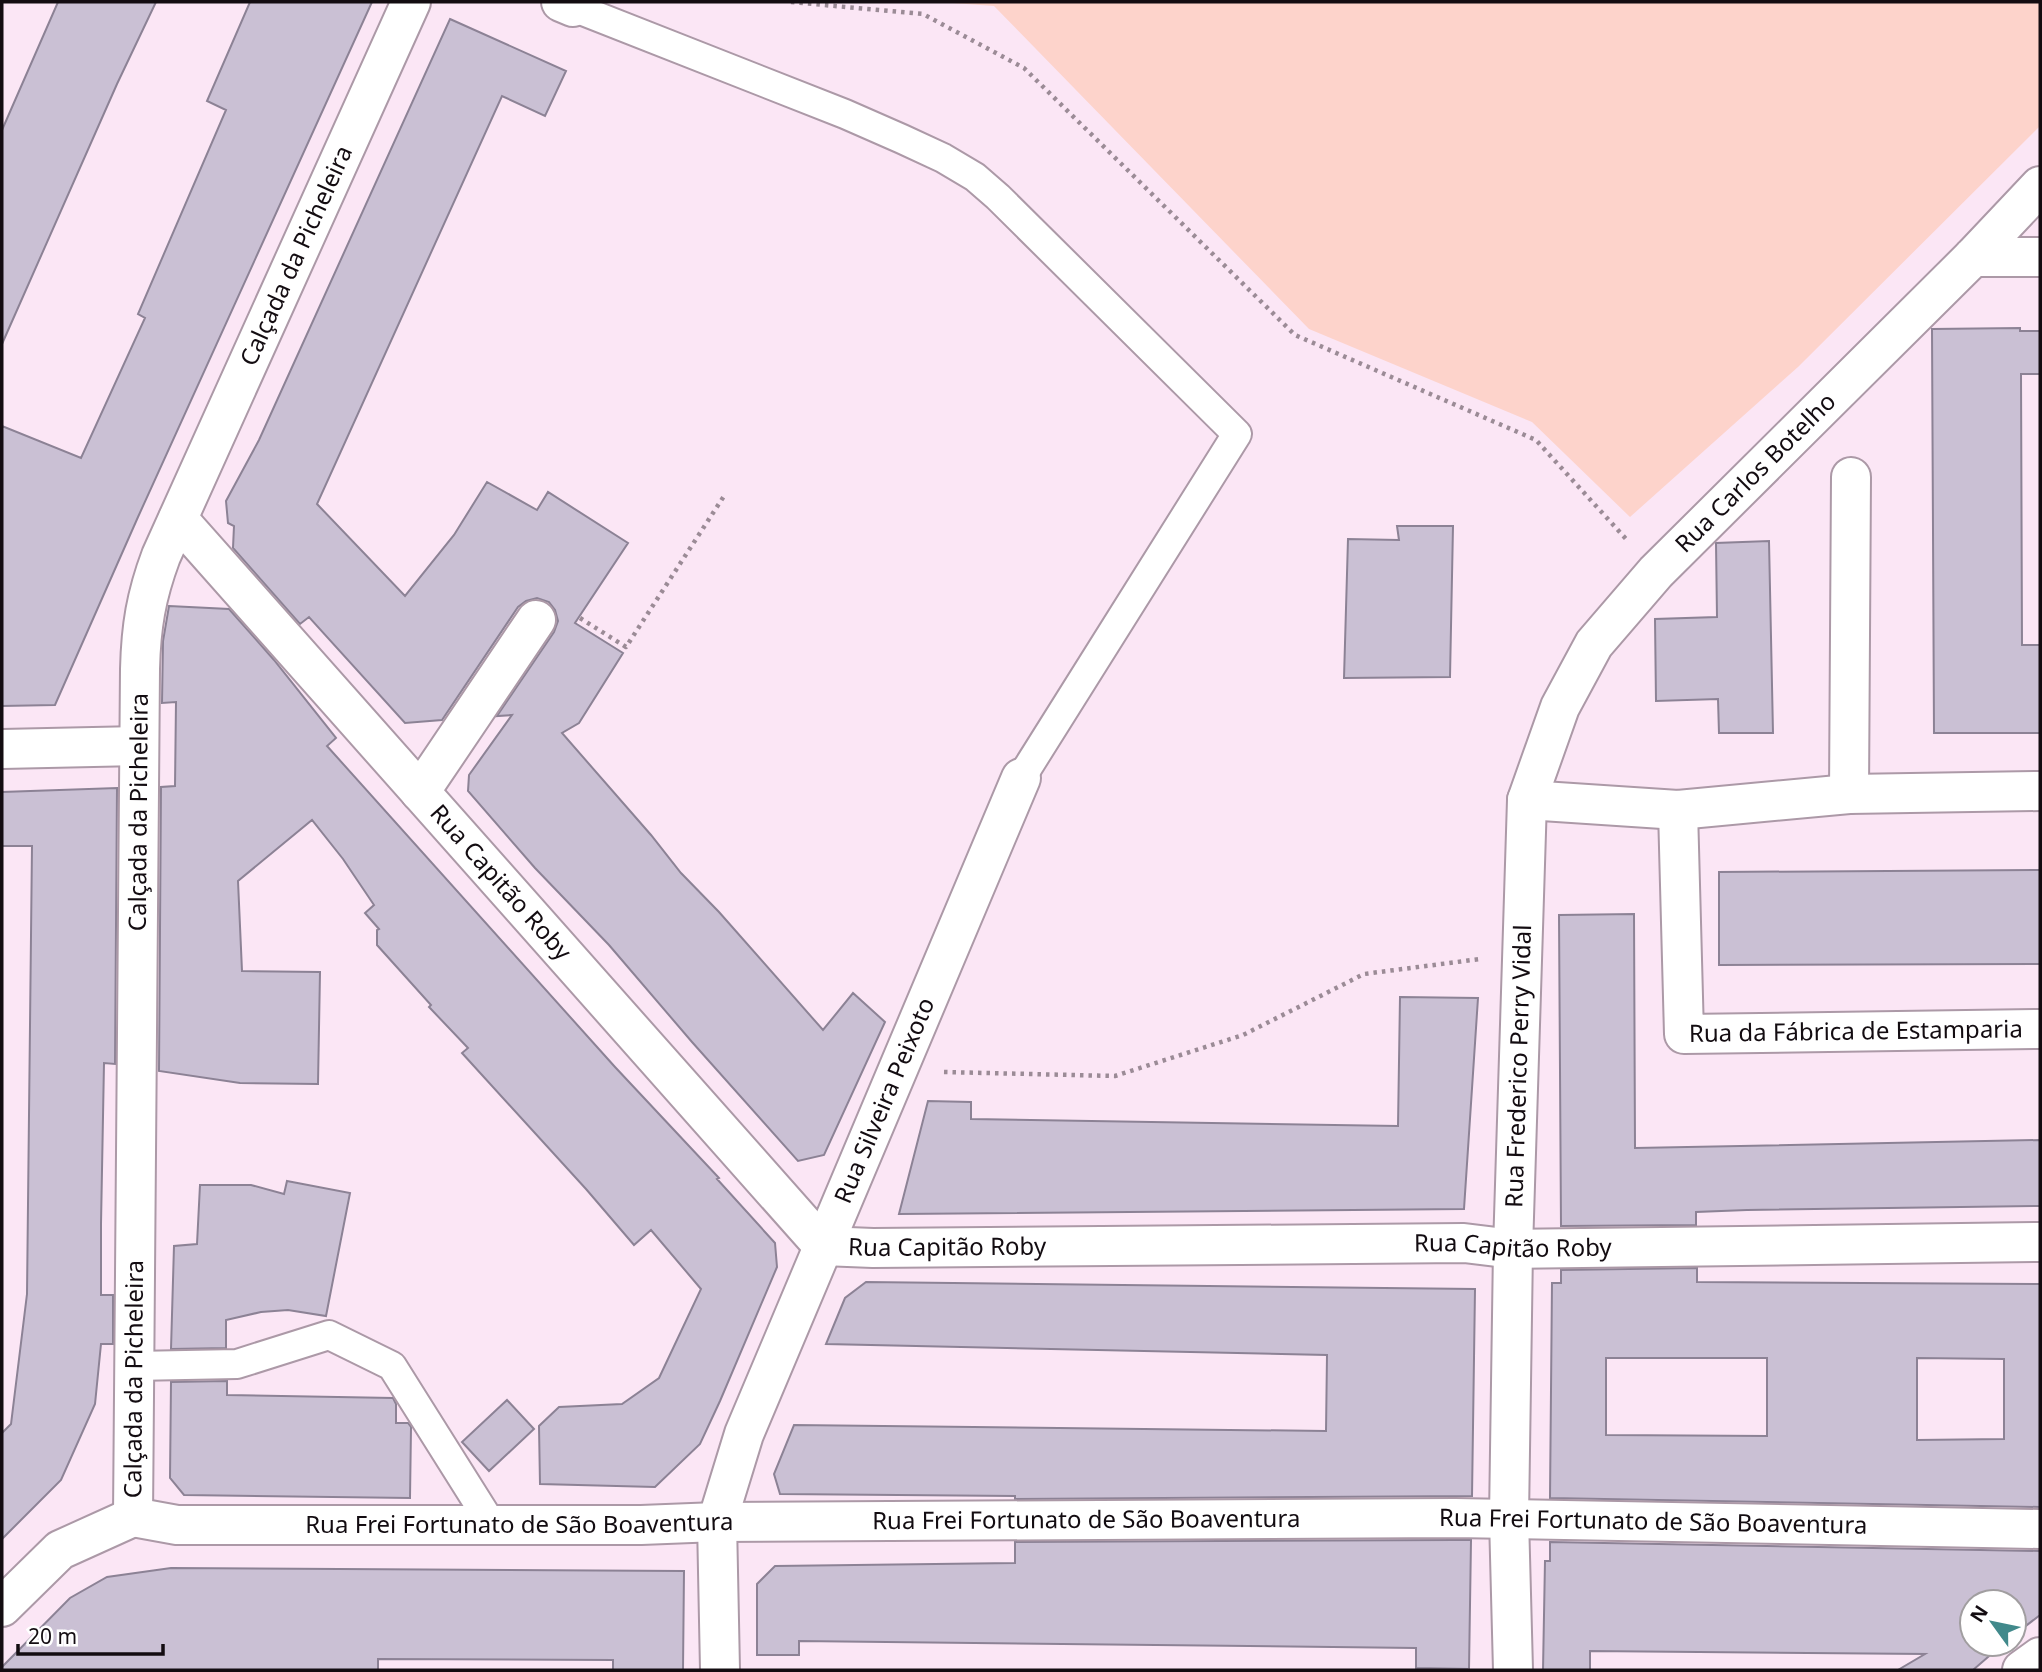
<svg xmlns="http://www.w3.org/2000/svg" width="2042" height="1672" font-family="'Noto Sans',sans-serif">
<rect width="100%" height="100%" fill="#fbe6f5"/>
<path fill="#fdd3cb" d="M 939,2 L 2040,2 L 2040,126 L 1798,367 L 1630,517 L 1532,422 L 1309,329 L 994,6 Z"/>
<path fill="#cac0d4" stroke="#8c8295" stroke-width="2" fill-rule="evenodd" d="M 58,2 L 156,2 L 117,84 L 2,344 L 2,130 Z
M 250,2 L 372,2 L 138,517 L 55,705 L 2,706 L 2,426 L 81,458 L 145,318 L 138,314 L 226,110 L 207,101 Z
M 450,19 L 566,71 L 545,116 L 502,96 L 317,504 L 405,596 L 454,535 L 487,482 L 537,510 L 548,492 L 628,543 L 575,623 L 623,653 L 579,723 L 562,733 L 651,835 L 681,873 L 719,912 L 823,1030 L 853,993 L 885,1022 L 824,1155 L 798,1161 L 692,1042 L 609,945 L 535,868 L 468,791 L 469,775 L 512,715 L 497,716 L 554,632 L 558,621 L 555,610 L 549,602 L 537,598 L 526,601 L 518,607 L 442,720 L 405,723 L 309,617 L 300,624 L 233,548 L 234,526 L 228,523 L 226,501 L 259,440 Z
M 2020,328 L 2020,331 L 2040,331 L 2040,374 L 2021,374 L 2022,645 L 2040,645 L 2040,733 L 1934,733 L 1932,329 Z
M 1397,526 L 1453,526 L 1450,677 L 1344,678 L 1348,539 L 1399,540 Z
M 1769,541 L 1773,733 L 1719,733 L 1718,699 L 1656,701 L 1655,619 L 1717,617 L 1716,543 Z
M 169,606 L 229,609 L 274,660 L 336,738 L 327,746 L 615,1067 L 719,1178 L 717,1179 L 775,1243 L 777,1267 L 720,1401 L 700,1444 L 655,1487 L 540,1484 L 539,1426 L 559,1407 L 622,1404 L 659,1378 L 701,1289 L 651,1230 L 634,1245 L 586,1189 L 462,1053 L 468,1048 L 429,1007 L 431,1005 L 377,945 L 377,930 L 379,929 L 365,913 L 374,905 L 343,859 L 312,820 L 238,881 L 242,971 L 320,972 L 318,1084 L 240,1083 L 159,1071 L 161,787 L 175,786 L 176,702 L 162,703 L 163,641 Z
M 117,788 L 115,1064 L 104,1063 L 101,1224 L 101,1295 L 113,1295 L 113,1344 L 101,1344 L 95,1404 L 61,1480 L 2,1539 L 2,1433 L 11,1424 L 27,1294 L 32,846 L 2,846 L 2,792 Z
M 2040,870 L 2040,964 L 1719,965 L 1719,872 Z
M 1634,914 L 1635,1148 L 2040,1140 L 2040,1206 L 1747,1210 L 1696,1212 L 1696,1225 L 1561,1226 L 1559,915 Z
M 1400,997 L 1478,998 L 1464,1209 L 899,1214 L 928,1101 L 971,1102 L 971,1119 L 1398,1126 Z
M 287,1181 L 350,1193 L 326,1316 L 288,1310 L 261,1312 L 226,1320 L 226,1348 L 171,1349 L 174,1246 L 197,1244 L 200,1185 L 251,1185 L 284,1194 Z
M 1697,1268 L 1697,1282 L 2040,1284 L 2040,1507 L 1550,1498 L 1552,1283 L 1561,1283 L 1561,1270 ZM 1606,1358 L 1767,1358 L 1767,1436 L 1606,1435 ZM 1917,1358 L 2004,1359 L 2004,1439 L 1917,1440 Z
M 866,1282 L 1475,1289 L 1472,1496 L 1015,1499 L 1015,1496 L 780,1494 L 774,1474 L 794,1425 L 1326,1431 L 1327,1355 L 826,1344 L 845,1298 Z
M 227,1381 L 227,1395 L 393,1398 L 396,1404 L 396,1423 L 408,1423 L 411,1427 L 410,1498 L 184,1495 L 170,1478 L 171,1382 Z
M 507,1400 L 534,1429 L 489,1471 L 462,1442 Z
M 1455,1540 L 1471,1540 L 1469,1669 L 1416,1668 L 1416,1648 L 799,1641 L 799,1655 L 757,1655 L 757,1584 L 775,1566 L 1015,1563 L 1015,1542 Z
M 1550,1542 L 2040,1551 L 2040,1615 L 2014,1635 L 2014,1602 L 1972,1602 L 1972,1644 L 2003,1644 L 1973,1670 L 1898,1670 L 1925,1654 L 1590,1651 L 1590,1670 L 1543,1670 L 1545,1561 L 1550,1561 Z
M 171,1568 L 684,1571 L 683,1670 L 613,1670 L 613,1660 L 378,1659 L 378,1670 L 2,1670 L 2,1667 L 70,1598 L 107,1577 Z"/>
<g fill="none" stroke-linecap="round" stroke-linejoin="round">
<g stroke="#ac99a7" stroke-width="32">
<path id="lane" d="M 573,7 L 845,114 L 902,139 L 943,158 L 975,177 L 998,197 L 1237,434 L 1021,778
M 134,1366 L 237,1364 L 329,1335 L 392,1366 L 492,1525"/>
</g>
<g stroke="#ac99a7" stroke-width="42">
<g id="street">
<path d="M 561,2 L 573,7 L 576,2"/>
<path d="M 1973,257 L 2040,257"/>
<path id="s1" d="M 178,519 L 823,1246 L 873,1248 L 1464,1243 L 1513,1249 L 2040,1242"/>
<path d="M 2,749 L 139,746"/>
<path d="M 420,792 L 536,620"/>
<path d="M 1849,794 L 1851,477"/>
<path d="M 1527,800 L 1678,810 L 1849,794 L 2040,791"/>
<path id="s2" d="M 1678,810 L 1684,1034 L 2040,1029"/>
<path id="s3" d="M 133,1517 L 177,1525 L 641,1525 L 717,1522 L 1455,1518 L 2040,1529"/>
<path id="s4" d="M 133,1517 L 140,669 C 141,627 146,596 161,556 L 411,2"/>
<path d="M 2,1607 L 60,1550 L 133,1517"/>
<path id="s5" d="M 720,1670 L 717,1522 L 744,1434 L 1021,778"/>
<path id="s6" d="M 1513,1670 L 1509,1518 L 1513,1249 L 1527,800 L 1560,707 L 1594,644 L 1656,572 L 1973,257 L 2040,186"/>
<path d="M 2022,1670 L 2040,1657"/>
</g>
</g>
<path stroke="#9b8b96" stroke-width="4.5" stroke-dasharray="3.5 5" stroke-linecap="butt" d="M 791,2 L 923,14 L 1024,68 L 1295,335 L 1536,440 L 1627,540
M 580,618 L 626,647 L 724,496
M 944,1072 L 1115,1076 L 1243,1035 L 1364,974 L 1480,959"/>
<use href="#lane" stroke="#fff" stroke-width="28"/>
<use href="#street" stroke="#fff" stroke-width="38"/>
</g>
<g text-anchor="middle" stroke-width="6" stroke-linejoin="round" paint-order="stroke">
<g font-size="24" fill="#130c11" stroke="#fff">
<text dy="8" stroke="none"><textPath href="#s4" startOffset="1293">Calçada da Picheleira</textPath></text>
<text dy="8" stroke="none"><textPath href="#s6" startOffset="1276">Rua Carlos Botelho</textPath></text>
<text dy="8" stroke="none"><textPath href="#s4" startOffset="705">Calçada da Picheleira</textPath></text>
<text dy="8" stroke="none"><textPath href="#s1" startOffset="486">Rua Capitão Roby</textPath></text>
<text dy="8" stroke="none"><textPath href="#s2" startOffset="396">Rua da Fábrica de Estamparia</textPath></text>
<text dy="8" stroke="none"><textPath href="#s6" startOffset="604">Rua Frederico Perry Vidal</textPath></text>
<text dy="8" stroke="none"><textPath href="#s5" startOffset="602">Rua Silveira Peixoto</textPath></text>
<text dy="8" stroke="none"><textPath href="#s1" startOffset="1662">Rua Capitão Roby</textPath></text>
<text dy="8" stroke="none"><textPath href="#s1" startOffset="1096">Rua Capitão Roby</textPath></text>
<text dy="8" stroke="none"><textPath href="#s4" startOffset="138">Calçada da Picheleira</textPath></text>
<text dy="8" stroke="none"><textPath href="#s3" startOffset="954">Rua Frei Fortunato de São Boaventura</textPath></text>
<text dy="8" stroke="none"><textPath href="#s3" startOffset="1521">Rua Frei Fortunato de São Boaventura</textPath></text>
<text dy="8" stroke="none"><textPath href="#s3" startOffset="387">Rua Frei Fortunato de São Boaventura</textPath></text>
</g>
</g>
<rect width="2042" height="1672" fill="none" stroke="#130c11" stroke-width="7"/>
<g transform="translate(1993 1623) rotate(303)"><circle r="33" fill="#ffffff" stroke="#a19ea0" stroke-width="2"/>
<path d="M0-5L12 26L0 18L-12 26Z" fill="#41898b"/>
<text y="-10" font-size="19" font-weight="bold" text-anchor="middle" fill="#130c11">N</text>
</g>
<path d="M18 1644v10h145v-10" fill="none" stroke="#130c11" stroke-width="3.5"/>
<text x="28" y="1644" font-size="21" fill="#130c11" stroke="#ffffff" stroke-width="5" paint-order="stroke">20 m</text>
</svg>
